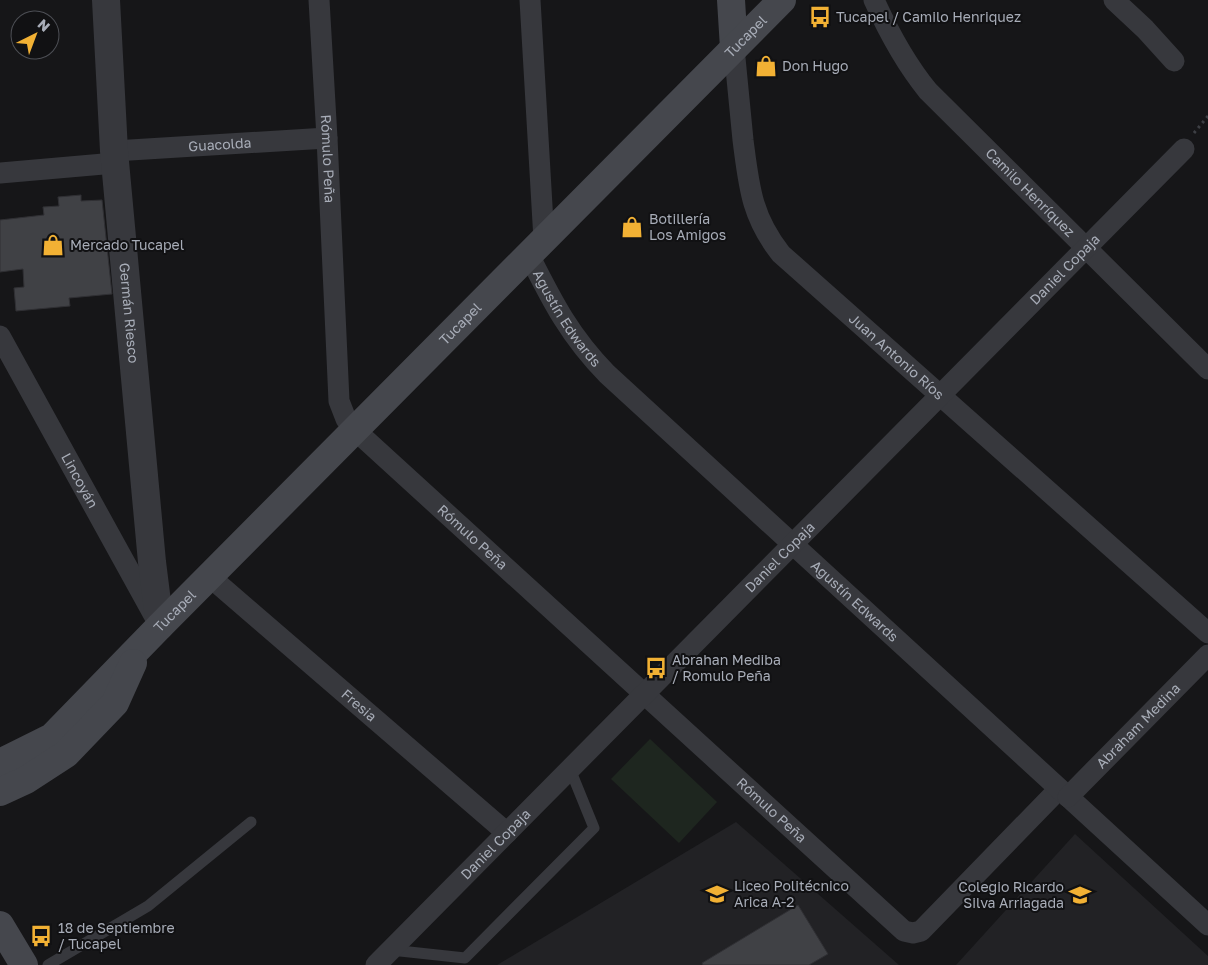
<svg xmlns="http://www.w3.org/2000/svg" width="1208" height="965" font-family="'Golos Text',sans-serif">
<rect width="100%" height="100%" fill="#161618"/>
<path fill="#222225" d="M 736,822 L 899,965 L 497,965 Z
M 1075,834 L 1208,956 L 1208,965 L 956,965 Z"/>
<path fill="#1e261f" d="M 650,739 L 717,802 L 679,843 L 611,779 Z"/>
<path fill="#404145" stroke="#303034" d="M 81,195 L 81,201 L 102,200 L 112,294 L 69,298 L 70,306 L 16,311 L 14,288 L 24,287 L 23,269 L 0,272 L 0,220 L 44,215 L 43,207 L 59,206 L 58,197 Z
M 798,905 L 828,954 L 809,965 L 703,965 L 702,963 Z"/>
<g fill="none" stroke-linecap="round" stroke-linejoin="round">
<path stroke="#3d3f44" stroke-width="3" stroke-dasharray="2.5 4" stroke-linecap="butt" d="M 1194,133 L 1208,116"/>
<path stroke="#37383d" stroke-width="11" d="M 391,950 L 465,958 L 594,828 L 570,769
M 48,965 L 148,906 L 251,822"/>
<g stroke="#37383d" stroke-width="21">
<path id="s1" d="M 319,0 L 327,138 L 339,401 L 346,419 L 355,430 L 904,931 L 913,933 L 921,931 L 1059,789"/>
<path d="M 530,0 L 544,240"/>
<path id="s2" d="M 874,0 C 889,33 905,63 928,91 L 1208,369"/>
<path d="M 1114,0 L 1145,29 L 1174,61"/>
<path id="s3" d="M 734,48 C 737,79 740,109 743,140 C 749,186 751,216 781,254 L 1208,633"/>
<path id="s4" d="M 114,151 L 327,138"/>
<path d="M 0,173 L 115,163"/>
<path id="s5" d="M 529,255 C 553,303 570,336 607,374 L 1208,925"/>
<path id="s6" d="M 0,336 L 156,619"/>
<path id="s7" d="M 209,576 L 507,833"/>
<path id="s8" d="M 1068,797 L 1208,655"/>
<path id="s9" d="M 376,965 L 1184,149"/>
</g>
<path stroke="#37383d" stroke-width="28" id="s10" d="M 106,0 L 114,151 L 152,562 L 160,626"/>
<g stroke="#45474d" stroke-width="28">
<path d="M 731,0 L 734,48"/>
<path id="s11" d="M 0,763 L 52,737 L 160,626 L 782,0"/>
<path d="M 0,792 L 26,780 L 66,754 L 115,703 L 133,663"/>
<path d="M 0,925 L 24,965"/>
</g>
</g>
<defs>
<g id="bus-bare" transform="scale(1.725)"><path d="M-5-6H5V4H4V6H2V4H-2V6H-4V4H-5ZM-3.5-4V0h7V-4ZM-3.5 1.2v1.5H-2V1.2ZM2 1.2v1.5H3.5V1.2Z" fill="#f2b134" stroke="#111113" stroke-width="2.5" paint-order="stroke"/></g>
<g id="shop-bare" transform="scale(1.725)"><path d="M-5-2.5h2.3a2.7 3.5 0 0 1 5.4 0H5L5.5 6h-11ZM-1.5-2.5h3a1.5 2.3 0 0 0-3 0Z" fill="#f2b134" stroke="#111113" stroke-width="2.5" paint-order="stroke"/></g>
<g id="school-bare" transform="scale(1.725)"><path d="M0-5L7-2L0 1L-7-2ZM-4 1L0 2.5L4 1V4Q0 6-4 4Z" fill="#f2b134" stroke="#111113" stroke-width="2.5" paint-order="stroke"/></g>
</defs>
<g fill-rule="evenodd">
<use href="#bus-bare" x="820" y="17"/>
<use href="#shop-bare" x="766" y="66"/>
<use href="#shop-bare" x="632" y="227"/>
<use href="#shop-bare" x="53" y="245"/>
<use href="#bus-bare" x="656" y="668"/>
<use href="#school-bare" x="717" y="894"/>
<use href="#school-bare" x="1080" y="895"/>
<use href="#bus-bare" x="41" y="936"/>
</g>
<g text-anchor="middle" stroke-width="4" stroke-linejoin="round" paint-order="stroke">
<g font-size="14" fill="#a8adb8" stroke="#111113" text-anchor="start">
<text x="836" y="22">Tucapel / Camilo Henriquez</text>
<text x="782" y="71">Don Hugo</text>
<text x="649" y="224">Botillería<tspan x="649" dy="16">Los Amigos</tspan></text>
<text x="70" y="250">Mercado Tucapel</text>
<text x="672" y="665">Abrahan Mediba<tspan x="672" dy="16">/ Romulo Peña</tspan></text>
<text x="734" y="891">Liceo Politécnico<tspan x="734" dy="16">Arica A-2</tspan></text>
<text x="1064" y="892" text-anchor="end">Colegio Ricardo<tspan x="1064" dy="16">Silva Arriagada</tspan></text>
<text x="58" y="933">18 de Septiembre<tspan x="58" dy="16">/ Tucapel</tspan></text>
</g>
<g font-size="14" fill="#a8adb8" stroke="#111113">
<text dy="5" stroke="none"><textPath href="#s11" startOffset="1044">Tucapel</textPath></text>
<text dy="5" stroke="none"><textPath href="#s4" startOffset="106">Guacolda</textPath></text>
<text dy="5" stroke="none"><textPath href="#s1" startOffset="159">Rómulo Peña</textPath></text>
<text dy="5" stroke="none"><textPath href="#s2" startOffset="250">Camilo Henríquez</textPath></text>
<text dy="5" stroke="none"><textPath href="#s9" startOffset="979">Daniel Copaja</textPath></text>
<text dy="5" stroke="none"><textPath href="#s10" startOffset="314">Germán Riesco</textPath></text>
<text dy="5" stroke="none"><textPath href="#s5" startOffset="74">Agustín Edwards</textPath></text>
<text dy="5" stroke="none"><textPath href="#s11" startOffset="639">Tucapel</textPath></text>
<text dy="5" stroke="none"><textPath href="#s3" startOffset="369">Juan Antonio Ríos</textPath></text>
<text dy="5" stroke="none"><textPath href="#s6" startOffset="165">Lincoyán</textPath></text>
<text dy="5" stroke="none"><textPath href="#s1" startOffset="594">Rómulo Peña</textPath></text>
<text dy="5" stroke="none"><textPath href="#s9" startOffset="574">Daniel Copaja</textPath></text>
<text dy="5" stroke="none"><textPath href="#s5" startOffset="479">Agustín Edwards</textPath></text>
<text dy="5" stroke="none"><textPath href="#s11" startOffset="234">Tucapel</textPath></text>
<text dy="5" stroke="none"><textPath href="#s7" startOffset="198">Fresia</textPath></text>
<text dy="5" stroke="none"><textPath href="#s8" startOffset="100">Abraham Medina</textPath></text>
<text dy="5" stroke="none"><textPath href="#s1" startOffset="999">Rómulo Peña</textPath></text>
<text dy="5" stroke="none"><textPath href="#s9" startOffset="170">Daniel Copaja</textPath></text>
</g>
</g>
<g transform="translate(35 35) rotate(42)"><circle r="24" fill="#111113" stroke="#4d4f55"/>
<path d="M0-4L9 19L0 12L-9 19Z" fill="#f2b134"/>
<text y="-8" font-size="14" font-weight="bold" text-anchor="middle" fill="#a8adb8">N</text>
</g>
</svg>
